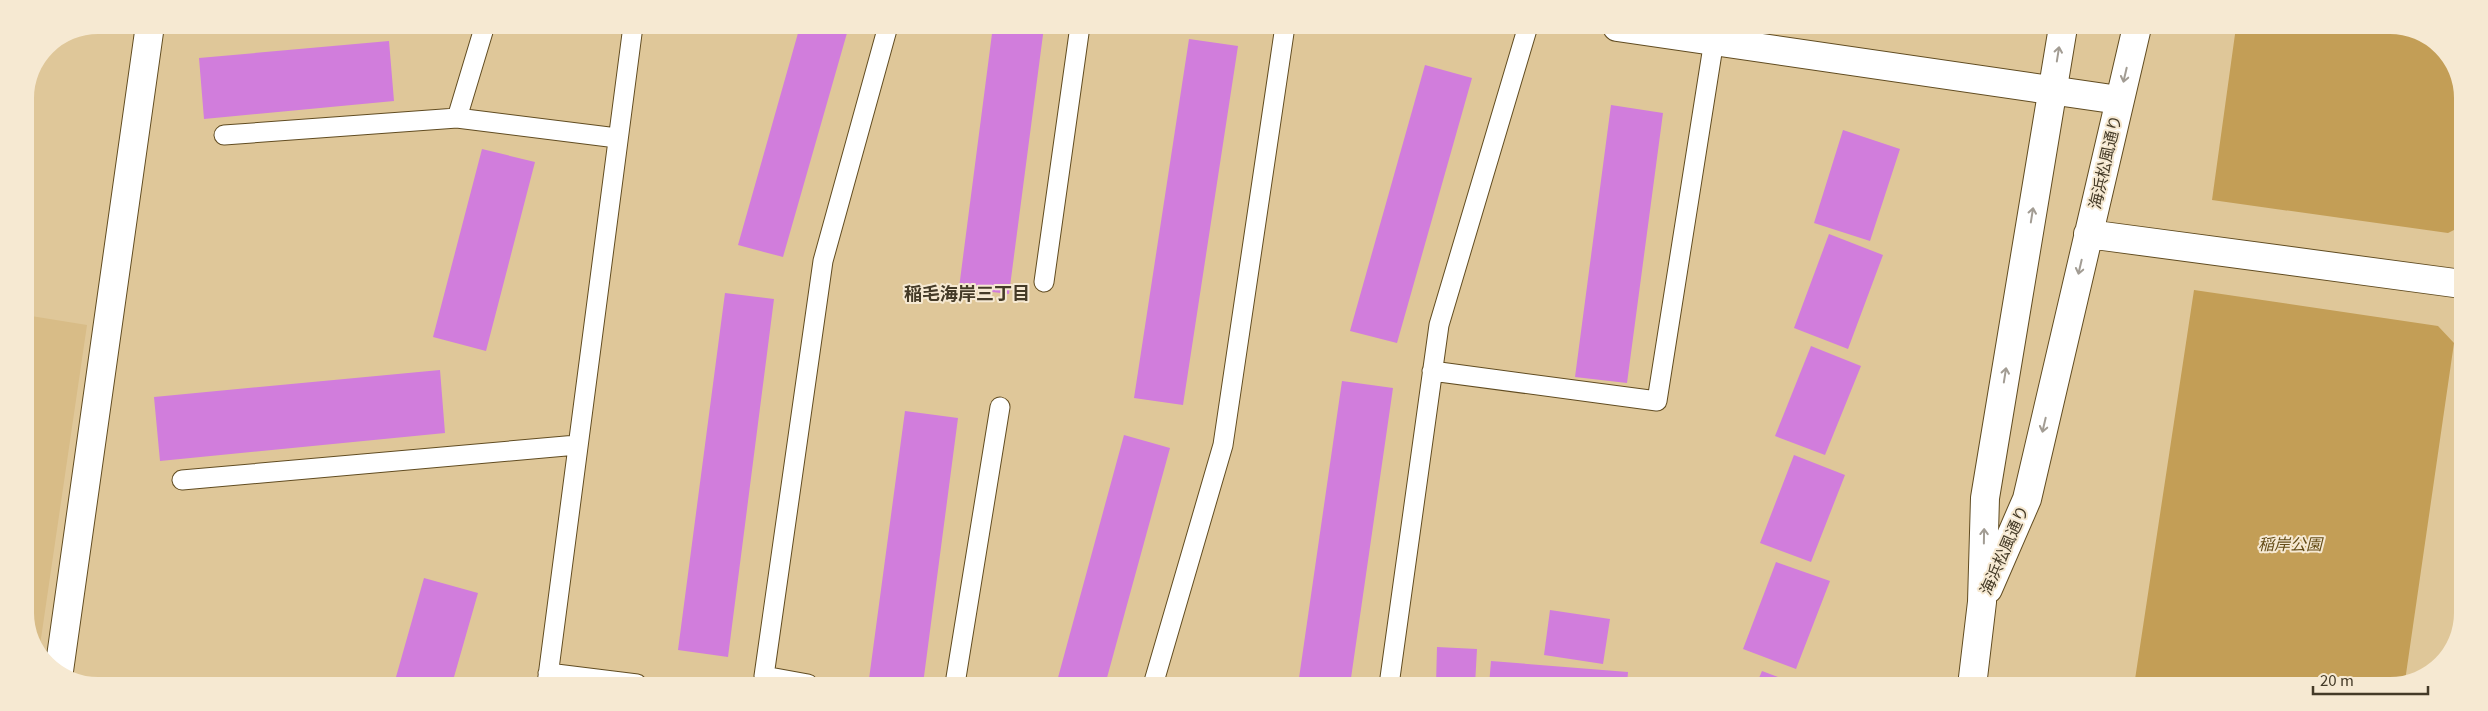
<svg xmlns="http://www.w3.org/2000/svg" width="2488" height="711" font-family="Georgia,'Noto Sans JP',serif">
<rect width="100%" height="100%" fill="#dfc799"/>
<path fill="#d8bc87" d="M 25,315 L 87,325 L 39,652 L 25,618 Z"/>
<path fill="#c39e56" d="M 2236,27 L 2409,27 L 2445,50 L 2463,93 L 2462,226 L 2448,233 L 2212,200 Z
M 2194,290 L 2438,326 L 2454,343 L 2405,681 L 2390,686 L 2134,686 Z"/>
<path fill="#d17ddc" d="M 800,26 L 849,26 L 783,257 L 738,245 Z
M 993,26 L 1044,27 L 1009,294 L 959,288 Z
M 1189,39 L 1238,46 L 1183,405 L 1134,398 Z
M 389,41 L 394,101 L 204,119 L 199,58 Z
M 1425,65 L 1472,78 L 1397,343 L 1350,331 Z
M 1611,105 L 1663,113 L 1627,383 L 1575,377 Z
M 1843,130 L 1900,149 L 1870,241 L 1814,223 Z
M 482,149 L 535,162 L 486,351 L 433,337 Z
M 1829,234 L 1883,255 L 1848,349 L 1794,328 Z
M 725,293 L 774,299 L 728,657 L 678,650 Z
M 1811,346 L 1861,366 L 1825,455 L 1775,436 Z
M 440,370 L 445,433 L 160,461 L 154,397 Z
M 1342,381 L 1393,388 L 1350,685 L 1298,685 Z
M 905,411 L 958,418 L 923,684 L 869,679 Z
M 1124,435 L 1170,448 L 1105,685 L 1056,685 Z
M 1794,455 L 1845,475 L 1811,562 L 1760,543 Z
M 1776,562 L 1830,581 L 1796,669 L 1743,649 Z
M 424,578 L 478,593 L 452,684 L 394,684 Z
M 1550,610 L 1610,619 L 1603,664 L 1544,655 Z
M 1437,647 L 1477,649 L 1475,685 L 1436,684 Z
M 1491,661 L 1628,672 L 1627,685 L 1489,685 Z
M 1762,671 L 1799,685 L 1756,685 Z"/>
<g fill="none" stroke-linecap="round" stroke-linejoin="round">
<g stroke="#614c21" stroke-width="21">
<path id="service" d="M 457,118 L 485,25
M 224,135 L 457,118 L 617,138
M 1044,282 L 1080,26
M 1432,371 L 1657,401 L 1714,40
M 182,480 L 577,445
M 548,673 L 637,684
M 547,684 L 633,26
M 808,684 L 764,676 L 823,261 L 888,26
M 955,684 L 1000,407
M 1153,685 L 1223,445 L 1285,26
M 1389,685 L 1439,325 L 1528,26"/>
</g>
<g stroke="#614c21" stroke-width="30">
<path id="minor" d="M 1617,27 L 2119,100
M 59,671 L 150,25"/>
</g>
<g stroke="#614c21" stroke-width="30">
<path id="tertiary" d="M 2088,234 L 2462,284
M 1988,589 L 2027,499 L 2137,27
M 1972,686 L 1982,602 L 1985,498 L 2063,27"/>
</g>
<use href="#service" stroke="#fff" stroke-width="19"/>
<use href="#minor" stroke="#fff" stroke-width="28"/>
<use href="#tertiary" stroke="#fff" stroke-width="28"/>
</g>
<defs><path id="oneway-shaft" d="M-6 0H5M1.5-3L5.5 0L1.5 3" fill="none" stroke-width="1.6" stroke-linecap="round" stroke-linejoin="round" transform="scale(1.25)"/></defs>
<g stroke="#a29c93">
<use href="#oneway-shaft" transform="translate(2058 54) rotate(-81)"/>
<use href="#oneway-shaft" transform="translate(2125 75) rotate(103)"/>
<use href="#oneway-shaft" transform="translate(2032 215) rotate(-81)"/>
<use href="#oneway-shaft" transform="translate(2080 267) rotate(103)"/>
<use href="#oneway-shaft" transform="translate(2005 375) rotate(-81)"/>
<use href="#oneway-shaft" transform="translate(2044 425) rotate(103)"/>
<use href="#oneway-shaft" transform="translate(1984 536) rotate(-89)"/>
</g>
<g text-anchor="middle" stroke-width="4" stroke-linejoin="round" paint-order="stroke">
<g font-size="16" fill="#443a27" stroke="#f6e9d2">
<text transform="translate(2105 162) rotate(-77)" y="6">海浜松風通り</text>
<text transform="translate(2004 550) rotate(-66)" y="6">海浜松風通り</text>
</g>
<g font-size="16" font-style="italic" fill="#654d18" stroke="#f6e9d2">
<text x="2290" y="550">稲岸公園</text>
</g>
<g font-size="18" font-weight="bold" fill="#443a27" stroke="#f6e9d2">
<text x="967" y="300">稲毛海岸三丁目</text>
</g>
</g>
<path d="M0 0H2488V711H0ZM98 34H2390A64 64 0 0 1 2454 98V613A64 64 0 0 1 2390 677H98A64 64 0 0 1 34 613V98A64 64 0 0 1 98 34Z" fill="#f6e9d2" fill-rule="evenodd"/>
<path d="M2313 686v8h115v-8" fill="none" stroke="#443a27" stroke-width="2.5"/>
<text x="2320" y="686" font-size="15" fill="#443a27" stroke="#f6e9d2" stroke-width="4" paint-order="stroke">20 m</text>
</svg>
